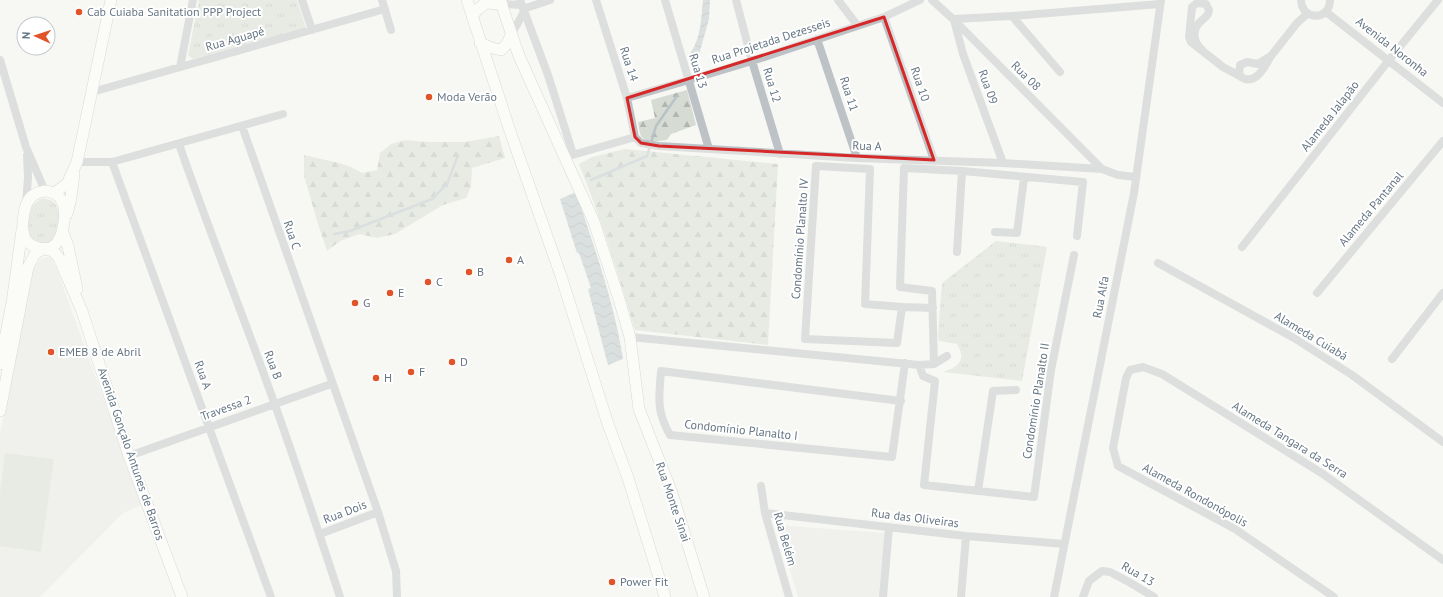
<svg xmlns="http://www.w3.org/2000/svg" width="1443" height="597" font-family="'PT Sans',sans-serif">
<defs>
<pattern id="grass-tufts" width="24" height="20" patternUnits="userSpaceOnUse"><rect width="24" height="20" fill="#d6dbd3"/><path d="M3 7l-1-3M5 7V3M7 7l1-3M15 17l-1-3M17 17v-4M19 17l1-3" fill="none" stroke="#b1b6b1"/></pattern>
<pattern id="forest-firs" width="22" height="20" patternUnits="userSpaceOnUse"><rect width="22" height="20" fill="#d6dbd3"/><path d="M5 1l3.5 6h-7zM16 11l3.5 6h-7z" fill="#b1b6b1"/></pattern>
<pattern id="water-waves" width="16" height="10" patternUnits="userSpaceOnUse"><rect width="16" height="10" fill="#b7c3c7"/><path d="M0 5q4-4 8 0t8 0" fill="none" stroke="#99a3a7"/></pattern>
</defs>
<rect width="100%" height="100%" fill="#f7f7f3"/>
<path fill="#e7e8e7" d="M 45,257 L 50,257 L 56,267 L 142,505 L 123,513 L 40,597 L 0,597 L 0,433 L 32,271 L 40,260 Z
M 776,525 L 886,533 L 881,597 L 798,597 Z"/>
<path fill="url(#grass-tufts)" d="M 199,0 L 297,0 L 306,28 L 193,59 L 188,55 Z
M 41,199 C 71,196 58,247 43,245 C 41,245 39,243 37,242 C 33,241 28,236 27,231 C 27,226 30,208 34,204 C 36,202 39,200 41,199 Z
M 996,241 L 1047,247 L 1022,381 L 943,372 C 958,367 967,361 957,344 L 939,341 L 938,336 L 942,283 Z"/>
<path fill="url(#forest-firs)" d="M 687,90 L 696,125 L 671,134 L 667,140 C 660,141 645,143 641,136 C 639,132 639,126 638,122 L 655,118 L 651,100 Z
M 499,136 L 505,158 L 472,168 L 471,186 L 466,198 L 443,205 L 395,234 L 377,238 L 360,234 L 340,241 L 327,251 L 318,224 L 304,176 L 304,155 L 339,163 L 351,167 L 362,173 L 377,170 L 380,153 L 391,144 L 405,140 L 428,142 L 465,142 Z
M 625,149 L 778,164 L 768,345 L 635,330 C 618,274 601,218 579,164 L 592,157 Z"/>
<path fill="#d6dbd3" d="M 5,453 L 54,459 L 41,552 L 0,546 L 0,493 Z"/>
<path fill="url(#water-waves)" d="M 703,0 L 710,0 L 709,19 L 700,51 L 694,66 L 690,54 C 701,38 701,19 703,0 Z
M 576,192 C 594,247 614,301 623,359 L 608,365 L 588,289 L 591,288 L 579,253 L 577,253 L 560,199 Z"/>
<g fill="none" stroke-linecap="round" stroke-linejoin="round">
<path stroke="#b7c3c7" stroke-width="2.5" d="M 591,180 L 647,156 L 656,126 L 677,96
M 334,234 L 350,231 L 432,199 L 447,184 L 457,158"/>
<g stroke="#b1b6ba" stroke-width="12">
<path id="major" d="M 467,0 L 510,131 L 561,276 L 608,424 L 628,478 L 665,597
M 500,0 L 519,56 L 594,222 L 619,299 L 630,337 L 639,409 L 672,493 L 704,597
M 472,16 L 478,9 L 486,3 L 502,4
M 480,43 L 492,48 L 501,50 L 507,44 L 511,35
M 45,191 C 63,192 66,207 64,222 C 62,237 57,252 39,248 C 34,247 29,244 26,240 C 20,231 23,205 31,197 C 35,193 39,192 45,191 Z
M 54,193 L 67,184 L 77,162 L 111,0
M 67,214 L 71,198 L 74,174
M 63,233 L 68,246 L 77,289
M 44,249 L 53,251 L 59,258 L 82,311 L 129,456 L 182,597
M 0,364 L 12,303 L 22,230
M 0,411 L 28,267 L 35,254 L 42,249"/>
</g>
<path stroke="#bdc2c6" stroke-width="8" d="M 302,0 L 312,30
M 382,0 L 391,30
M 504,0 L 502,4 L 522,5
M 520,0 L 548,75 L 573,154
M 596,0 L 627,98 L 635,137
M 665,0 L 709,149
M 736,0 L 752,61 L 780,154
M 838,0 L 857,25
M 932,0 L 953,19 L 1102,169
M 1301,0 C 1302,21 1330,21 1330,0
M 523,9 L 550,0
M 1326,12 L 1443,103
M 1012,16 L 1060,72
M 884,17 L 934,160
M 953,19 L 1012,16 L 1160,4
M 954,20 L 963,54 L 1003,163
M 511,35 L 524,12
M 817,39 L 857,158
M 1204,52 C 1195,44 1190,34 1199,23 C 1202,20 1206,18 1208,14 L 1209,10 L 1206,4 L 1197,3 L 1192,7 L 1189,37 L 1191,42 L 1223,67 L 1245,79 C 1258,82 1265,66 1271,56 L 1258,64 L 1247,62 L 1240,65 L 1239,73 L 1241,77
M 1271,56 L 1297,23 L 1307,14
M 0,60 L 26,147 L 45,191
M 180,67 L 193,0
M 92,92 L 385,9
M 627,98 L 689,80 L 752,61 L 884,17 L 920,0
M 242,126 L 378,512 L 396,571 L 397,597
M 635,137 L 641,143 L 659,146 L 857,158 L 1003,163 L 1102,169 L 1118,175 L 1136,177
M 179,144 C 209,231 244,317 275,405 C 298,469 319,533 340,597
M 569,156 L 635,137
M 77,162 L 112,162 L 283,114
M 112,162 L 271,597
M 26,204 L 28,178 L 27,155
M 995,232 L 1017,233 L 1024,178
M 1242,247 L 1389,60 L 1438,0
M 957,252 L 962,171
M 1158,263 L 1294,338 L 1352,375 L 1443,442
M 1317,293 L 1443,141
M 902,307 L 897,343 L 805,339 L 816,166 L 870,169 L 865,304 L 902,307 L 933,308
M 630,337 L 919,365 L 934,364 L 947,356
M 1392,359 L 1443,293
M 934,364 L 932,291 L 900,287 L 904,168 L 962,171 L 1083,182 L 1077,236
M 919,365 L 923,376 L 935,381 L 924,485 L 1034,497 L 1051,370 L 1074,255
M 901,401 L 661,371 C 659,398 656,410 670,435 L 892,457 L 905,363
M 129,456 L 331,384
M 761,486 L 765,513 L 789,597
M 978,491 L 993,391 L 1016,390
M 765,513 L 966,536 L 1064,544
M 320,534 L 378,512
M 883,597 L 889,527
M 961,597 L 966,536
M 1054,597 L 1134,193 L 1161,0
M 1083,597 L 1089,581 L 1102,571 L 1110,572 L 1129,582 L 1154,597
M 1334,597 L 1235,529 L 1118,466 L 1113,448 L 1126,378 L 1130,370 L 1143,367 L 1162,374 L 1323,474 L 1443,560"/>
<use href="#major" stroke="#fff" stroke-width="11"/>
</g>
<path d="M0 0H1443V597H0ZM 884,17 L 934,160 L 659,146 L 641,143 L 635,137 L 627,98 Z" fill="#f7f7f3" fill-opacity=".55" fill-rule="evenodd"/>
<path fill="none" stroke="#d62828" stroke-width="3" stroke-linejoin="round" d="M 884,17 L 934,160 L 659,146 L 641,143 L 635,137 L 627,98 Z"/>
<g fill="#e0542a" stroke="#fff" stroke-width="1.5">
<circle cx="79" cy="12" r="4"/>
<circle cx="429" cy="97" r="4"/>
<circle cx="509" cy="260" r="4"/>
<circle cx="469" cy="272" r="4"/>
<circle cx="428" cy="282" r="4"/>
<circle cx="390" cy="293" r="4"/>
<circle cx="355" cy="303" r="4"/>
<circle cx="51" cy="352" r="4"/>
<circle cx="452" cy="362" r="4"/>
<circle cx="411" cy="372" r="4"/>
<circle cx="376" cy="378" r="4"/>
<circle cx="612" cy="582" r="4"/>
</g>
<g text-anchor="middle" stroke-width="4" stroke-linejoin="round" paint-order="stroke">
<g font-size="12" fill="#667784" stroke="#fff" text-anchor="start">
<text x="87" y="16">Cab Cuiaba Sanitation PPP Project</text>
<text x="437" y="101">Moda Verão</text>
<text x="517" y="264">A</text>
<text x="477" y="276">B</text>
<text x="436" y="286">C</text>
<text x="398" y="297">E</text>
<text x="363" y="307">G</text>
<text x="59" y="356">EMEB 8 de Abril</text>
<text x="460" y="366">D</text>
<text x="419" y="376">F</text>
<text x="384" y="382">H</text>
<text x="620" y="586">Power Fit</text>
</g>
<g font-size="12" fill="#667784" stroke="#fff">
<text transform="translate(235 39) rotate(-16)" y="4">Rua Aguapé</text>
<text transform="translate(771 41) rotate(-18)" y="4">Rua Projetada Dezesseis</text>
<text transform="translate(1392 47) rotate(38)" y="4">Avenida Noronha</text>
<text transform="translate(629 64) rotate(72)" y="4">Rua 14</text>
<text transform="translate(698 71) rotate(73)" y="4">Rua 13</text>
<text transform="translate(1026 76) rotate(45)" y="4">Rua 08</text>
<text transform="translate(920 84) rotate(71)" y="4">Rua 10</text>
<text transform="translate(772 85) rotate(73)" y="4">Rua 12</text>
<text transform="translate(988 87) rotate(70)" y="4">Rua 09</text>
<text transform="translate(849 94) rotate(72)" y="4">Rua 11</text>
<text transform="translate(1330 116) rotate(-52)" y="4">Alameda Jalapão</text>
<text transform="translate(867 146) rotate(2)" y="4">Rua A</text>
<text transform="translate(1371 209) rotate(-50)" y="4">Alameda Pantanal</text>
<text transform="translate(292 235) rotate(71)" y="4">Rua C</text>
<text transform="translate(800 239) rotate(-86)" y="4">Condomínio Planalto IV</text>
<text transform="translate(1101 297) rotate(-79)" y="4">Rua Alfa</text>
<text transform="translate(1311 336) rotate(31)" y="4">Alameda Cuiabá</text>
<text transform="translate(273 365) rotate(69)" y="4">Rua B</text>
<text transform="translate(203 375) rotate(70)" y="4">Rua A</text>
<text transform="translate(1036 401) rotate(-81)" y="4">Condomínio Planalto II</text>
<text transform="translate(226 408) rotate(-20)" y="4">Travessa 2</text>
<text transform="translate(741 430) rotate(6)" y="4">Condomínio Planalto I</text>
<text transform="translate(1290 440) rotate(32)" y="4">Alameda Tangara da Serra</text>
<text transform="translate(131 454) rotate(71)" y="4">Avenida Gonçalo Antunes de Barros</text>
<text transform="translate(1195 495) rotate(29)" y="4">Alameda Rondonópolis</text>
<text transform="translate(673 502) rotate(71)" y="4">Rua Monte Sinai</text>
<text transform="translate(345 512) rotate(-21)" y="4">Rua Dois</text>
<text transform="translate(915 518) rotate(7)" y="4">Rua das Oliveiras</text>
<text transform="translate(785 539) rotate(74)" y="4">Rua Belém</text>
<text transform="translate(1138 574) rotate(30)" y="4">Rua 13</text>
</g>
</g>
<g transform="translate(36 36) rotate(273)"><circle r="19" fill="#ffffff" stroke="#c2c9ce"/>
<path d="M0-3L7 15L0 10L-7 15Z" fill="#e0542a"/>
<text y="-6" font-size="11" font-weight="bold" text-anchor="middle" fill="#667784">N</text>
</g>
</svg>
